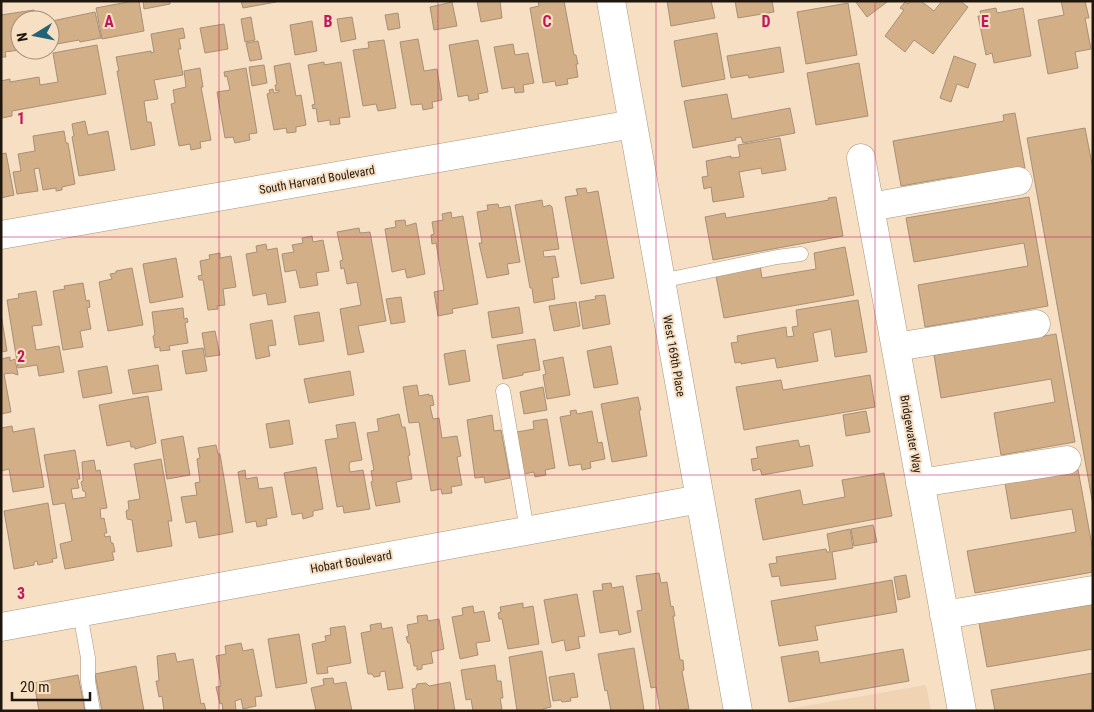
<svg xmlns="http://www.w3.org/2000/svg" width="1094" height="712" font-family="'Roboto Condensed',sans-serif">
<rect width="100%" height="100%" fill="#f7dfc4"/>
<path fill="#f0d3b2" d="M 926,685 L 931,711 L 777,711 Z"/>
<path fill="#d2af87" stroke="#a69077" d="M 133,1 L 139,1 L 144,31 L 102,39 L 96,8 Z
M 143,1 L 170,1 L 170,4 L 144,9 Z
M 241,1 L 276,1 L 276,2 L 243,8 Z
M 477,1 L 500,1 L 502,18 L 481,22 Z
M 538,1 L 564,1 L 574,55 L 576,55 L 578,64 L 576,64 L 578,77 L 567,79 L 568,84 L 556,86 L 555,81 L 543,83 L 530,8 L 539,6 Z
M 667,1 L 711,1 L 715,18 L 671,26 Z
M 735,1 L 772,1 L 774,12 L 738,18 Z
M 855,1 L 886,1 L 887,2 L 867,17 Z
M 910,1 L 921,1 L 934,11 L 942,1 L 960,1 L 968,7 L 933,54 L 914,40 L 905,52 L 885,36 L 904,10 L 900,8 L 905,2 L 908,4 Z
M 1061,1 L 1085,1 L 1089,18 L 1085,18 L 1091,49 L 1075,52 L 1078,68 L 1048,74 L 1038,20 L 1064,15 Z
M 452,2 L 457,26 L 434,30 L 430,7 Z
M 848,3 L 857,55 L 806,64 L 797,12 Z
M 996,8 L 997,13 L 1023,8 L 1031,56 L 994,63 L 992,53 L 986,55 L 978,16 L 981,16 L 980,11 Z
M 34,10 L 36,20 L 20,20 L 20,50 L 5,52 L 6,57 L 1,57 L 1,15 Z
M 95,12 L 101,38 L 80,42 L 79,40 L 57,44 L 52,21 Z
M 398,13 L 400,28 L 388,30 L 385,15 Z
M 251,17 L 255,40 L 245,42 L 241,19 Z
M 352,17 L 356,39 L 341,42 L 337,19 Z
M 312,21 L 317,51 L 295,55 L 290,25 Z
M 224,24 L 228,49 L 205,53 L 200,28 Z
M 183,28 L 185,38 L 179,39 L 181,49 L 178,49 L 183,75 L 154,80 L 158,99 L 144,101 L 147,122 L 151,122 L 155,145 L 131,150 L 117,71 L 119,71 L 116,57 L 151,51 L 151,53 L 154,52 L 151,34 Z
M 717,33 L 725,79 L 682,87 L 674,41 Z
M 418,39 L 424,71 L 437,69 L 442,100 L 432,102 L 433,108 L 423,110 L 422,104 L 411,105 L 400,42 Z
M 384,40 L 396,108 L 378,111 L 376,104 L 363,106 L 353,50 L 369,48 L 368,42 Z
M 478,40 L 488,92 L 478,94 L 479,99 L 469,101 L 468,95 L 458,97 L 449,45 Z
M 258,41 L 262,59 L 250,61 L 246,43 Z
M 513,44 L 515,55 L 528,53 L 534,83 L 523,85 L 524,92 L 515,93 L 514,87 L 502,89 L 494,47 Z
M 97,45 L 106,94 L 12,111 L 12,116 L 2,118 L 1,81 L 10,79 L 10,82 L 39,77 L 40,85 L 58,82 L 53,53 Z
M 780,47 L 784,72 L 749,78 L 748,75 L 731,78 L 727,56 Z
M 954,56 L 976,64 L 968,88 L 957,84 L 951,102 L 940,98 Z
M 324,62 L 324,65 L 341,62 L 350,117 L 339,118 L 340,124 L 330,125 L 330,120 L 318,122 L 316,108 L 313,109 L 312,105 L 315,104 L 308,65 Z
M 290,63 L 296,96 L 301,95 L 306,125 L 296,127 L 296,132 L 287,133 L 286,128 L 274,130 L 267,94 L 270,93 L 269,90 L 273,89 L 274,93 L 279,92 L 279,90 L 276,91 L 275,85 L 277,85 L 274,66 Z
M 859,63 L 868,116 L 816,125 L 807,73 Z
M 264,65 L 267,83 L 252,86 L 249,67 Z
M 200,68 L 203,87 L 201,87 L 211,140 L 200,142 L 201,148 L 191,150 L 190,144 L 179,146 L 171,104 L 175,103 L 173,90 L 186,87 L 184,71 Z
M 246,68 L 257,133 L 249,134 L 250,140 L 235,143 L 233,137 L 225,138 L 217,92 L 230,90 L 227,76 L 225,77 L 224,72 Z
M 727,94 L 732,119 L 790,108 L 795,133 L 743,143 L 741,137 L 735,138 L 736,140 L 693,148 L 684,101 Z
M 1015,113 L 1025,168 L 952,181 L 952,177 L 901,186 L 893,141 L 1004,121 L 1003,115 Z
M 85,121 L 88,135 L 108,131 L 115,170 L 79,176 L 72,137 L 74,136 L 72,124 Z
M 1085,128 L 1093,169 L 1093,505 L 1027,138 Z
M 64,131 L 66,143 L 68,143 L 75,184 L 62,187 L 62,190 L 56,191 L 56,188 L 43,190 L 39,168 L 34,169 L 38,191 L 17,194 L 13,172 L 21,171 L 18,154 L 35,151 L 33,136 Z
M 780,138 L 786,170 L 762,174 L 761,168 L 739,172 L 744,197 L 713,202 L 711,187 L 704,189 L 702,177 L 708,176 L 706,161 L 731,156 L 731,158 L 740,157 L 738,145 Z
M 6,153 L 14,195 L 1,198 L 1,154 Z
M 586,188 L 587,193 L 598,191 L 614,278 L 581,284 L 565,197 L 578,195 L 576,189 Z
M 836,197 L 843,236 L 713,260 L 705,217 L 725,213 L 726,218 L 829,200 L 828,198 Z
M 1029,197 L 1048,306 L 925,327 L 918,285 L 1028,266 L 1024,243 L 914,262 L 906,218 Z
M 542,200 L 543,207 L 550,205 L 552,207 L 559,249 L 543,251 L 544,257 L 555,256 L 559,277 L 552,278 L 555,299 L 534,303 L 532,288 L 530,288 L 515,205 Z
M 498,204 L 499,208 L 510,206 L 520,262 L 507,264 L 509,274 L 487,278 L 479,243 L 482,243 L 477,212 L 488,210 L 487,205 Z
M 451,212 L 452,218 L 463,216 L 478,304 L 452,309 L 453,313 L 438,316 L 434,292 L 444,290 L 436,243 L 432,244 L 431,235 L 434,234 L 432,222 L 443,220 L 442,214 Z
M 405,220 L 406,226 L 416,223 L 425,274 L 407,278 L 405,269 L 392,272 L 385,229 L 396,227 L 395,221 Z
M 359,228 L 360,233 L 370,232 L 386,321 L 358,326 L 364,352 L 348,355 L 340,309 L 361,305 L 357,282 L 347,284 L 344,268 L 341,269 L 340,261 L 343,260 L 337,232 Z
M 312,236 L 313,242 L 323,240 L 329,271 L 316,273 L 318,285 L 300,288 L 296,270 L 285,272 L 282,254 L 294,252 L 292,245 L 303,243 L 302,238 Z
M 266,244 L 267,250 L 277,248 L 286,302 L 268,305 L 266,293 L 253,296 L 246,254 L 257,252 L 256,246 Z
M 845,247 L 854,295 L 724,318 L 716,276 L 760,265 L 762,278 L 816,269 L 814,253 Z
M 220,253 L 220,258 L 231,256 L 236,287 L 223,289 L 225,305 L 217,306 L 218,309 L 208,310 L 203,280 L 199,280 L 198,276 L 202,275 L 200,261 L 210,259 L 209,255 Z
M 176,258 L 183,297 L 150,303 L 143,264 Z
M 132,268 L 143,325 L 108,331 L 99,282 L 112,279 L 110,274 L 116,273 L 116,271 Z
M 83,283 L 86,301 L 89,300 L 90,307 L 87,308 L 91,329 L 80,331 L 83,347 L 63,350 L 53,291 L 65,289 L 64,286 Z
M 36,291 L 42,325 L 32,326 L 36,350 L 59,346 L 64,372 L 39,376 L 37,365 L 18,368 L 7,300 L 19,298 L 18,294 Z
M 605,295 L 610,324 L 583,329 L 579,302 L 596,299 L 595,296 Z
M 401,297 L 405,322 L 391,324 L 386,299 Z
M 858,300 L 867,352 L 835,357 L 831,329 L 813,333 L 818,361 L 777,368 L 775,358 L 741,364 L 741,362 L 735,363 L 731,343 L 738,342 L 737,336 L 786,327 L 787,337 L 794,336 L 792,327 L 798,326 L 796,310 Z
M 576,302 L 580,326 L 554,331 L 549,306 Z
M 519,307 L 523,333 L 492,338 L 488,312 Z
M 183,308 L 184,319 L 187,318 L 188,322 L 185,323 L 188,343 L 169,346 L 170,350 L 160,351 L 160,347 L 155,348 L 153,336 L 155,335 L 152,312 Z
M 319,312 L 324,341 L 299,345 L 294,316 Z
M 1,314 L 7,351 L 1,352 Z
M 272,320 L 276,345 L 268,346 L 270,356 L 256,359 L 250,324 Z
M 215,331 L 220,355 L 206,357 L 202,333 Z
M 1056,334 L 1075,442 L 1001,455 L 994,413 L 1055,402 L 1051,379 L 941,398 L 934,355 Z
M 535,339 L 540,370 L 523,373 L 523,375 L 503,379 L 497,345 Z
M 611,346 L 618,384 L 594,388 L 587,351 Z
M 203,348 L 207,371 L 186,374 L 182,351 Z
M 465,350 L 470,381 L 449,385 L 444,354 Z
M 10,357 L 10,361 L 15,359 L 18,375 L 12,373 L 4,374 L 11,412 L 1,414 L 1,359 Z
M 563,357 L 570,395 L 547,399 L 543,375 L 546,374 L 543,361 Z
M 158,365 L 162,390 L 133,394 L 128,370 Z
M 107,366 L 112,393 L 83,398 L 78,371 Z
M 350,371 L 354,395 L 309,403 L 304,379 Z
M 870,375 L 875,407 L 744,430 L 736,387 L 781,380 L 783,390 Z
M 417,385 L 419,396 L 429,394 L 429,396 L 432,395 L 434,405 L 430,406 L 433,419 L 439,418 L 442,438 L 457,436 L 461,456 L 457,457 L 462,485 L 451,487 L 452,493 L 442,494 L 441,489 L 431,491 L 419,422 L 409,423 L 403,387 Z
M 543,387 L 547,410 L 524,414 L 520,392 Z
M 148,396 L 156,443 L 135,449 L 135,447 L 131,447 L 130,441 L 107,446 L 99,405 Z
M 638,397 L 641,410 L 639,410 L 647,456 L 612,462 L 601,404 Z
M 576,410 L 577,414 L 592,411 L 598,443 L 602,442 L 605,459 L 590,462 L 591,468 L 582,470 L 581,464 L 569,466 L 560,417 L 571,415 L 570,411 Z
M 866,411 L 870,432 L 846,436 L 843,415 Z
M 399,414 L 402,427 L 405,427 L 410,455 L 408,456 L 412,479 L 396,482 L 400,502 L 376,506 L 371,482 L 373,481 L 371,471 L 374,470 L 367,433 L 379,431 L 377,419 Z
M 492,415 L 494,431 L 501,430 L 510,478 L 485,483 L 484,477 L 475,478 L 467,420 Z
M 547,419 L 555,468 L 545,470 L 546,475 L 535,477 L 534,472 L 524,474 L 517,432 L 534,429 L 533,421 Z
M 289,420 L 293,444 L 270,448 L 266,424 Z
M 355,422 L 362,460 L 350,462 L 349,466 L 350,472 L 363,470 L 370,509 L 344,513 L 343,506 L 337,507 L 325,440 L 338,438 L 336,425 Z
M 12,426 L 13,432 L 34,428 L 44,487 L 13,492 L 9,469 L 1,471 L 1,428 Z
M 183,436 L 190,475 L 167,479 L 161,440 Z
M 798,440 L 800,447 L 809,445 L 813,466 L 762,475 L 760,469 L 753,471 L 751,459 L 758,458 L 756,447 Z
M 216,445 L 218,454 L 220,454 L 233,532 L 199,538 L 196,521 L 186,523 L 181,497 L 197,495 L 195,483 L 200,482 L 197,459 L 200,458 L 198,448 Z
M 75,450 L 80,479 L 77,479 L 79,488 L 71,489 L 73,499 L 86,497 L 85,491 L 83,491 L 81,482 L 83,481 L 82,462 L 94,460 L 96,471 L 100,470 L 107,508 L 100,509 L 101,519 L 104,518 L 107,533 L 104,533 L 105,537 L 110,536 L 111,543 L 113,543 L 115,552 L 112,552 L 114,560 L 65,569 L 60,544 L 72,541 L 65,503 L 53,505 L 44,455 Z
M 161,459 L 172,521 L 168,521 L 172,546 L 137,552 L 132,520 L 127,519 L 126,511 L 129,509 L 128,501 L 140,499 L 134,464 Z
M 1077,464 L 1093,551 L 1093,572 L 975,593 L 967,551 L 1076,532 L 1072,509 L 1011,519 L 1004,477 Z
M 316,467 L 323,509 L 313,511 L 313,516 L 303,519 L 302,513 L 292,515 L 284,473 Z
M 245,470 L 246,479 L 257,477 L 259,489 L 272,487 L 277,517 L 266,519 L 267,525 L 257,527 L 256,521 L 246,523 L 238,472 Z
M 884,473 L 892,516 L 763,540 L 755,499 L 800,490 L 803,505 L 845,497 L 842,480 Z
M 48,503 L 57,558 L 52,559 L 53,562 L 38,565 L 37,561 L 34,562 L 34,565 L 14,569 L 4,511 Z
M 873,525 L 877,542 L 854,546 L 851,529 Z
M 850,529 L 853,548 L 832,552 L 836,579 L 781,586 L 779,576 L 772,577 L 769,564 L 777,563 L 776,557 L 826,549 L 827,552 L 830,552 L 827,534 Z
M 659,573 L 661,583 L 667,582 L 671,607 L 673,606 L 675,616 L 673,616 L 680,660 L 683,660 L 684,670 L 682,671 L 689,709 L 660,711 L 656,687 L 651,688 L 637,611 L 642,610 L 636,576 Z
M 906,575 L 910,597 L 898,600 L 894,577 Z
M 892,580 L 897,612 L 815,626 L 818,640 L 779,646 L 771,601 Z
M 611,583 L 612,588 L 623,586 L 631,632 L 619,635 L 618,630 L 600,633 L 593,591 L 603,590 L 602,584 Z
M 577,594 L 585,636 L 578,637 L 580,648 L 566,651 L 564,640 L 552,643 L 544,600 Z
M 523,603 L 523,608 L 533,606 L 539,644 L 508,649 L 502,619 L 499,619 L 498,613 L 501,612 L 500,607 Z
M 1093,604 L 1093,649 L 987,667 L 979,623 Z
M 473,606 L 474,613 L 484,611 L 490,641 L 476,643 L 478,655 L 460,659 L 452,617 L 463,615 L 462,608 Z
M 427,615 L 428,621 L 439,619 L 444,649 L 431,652 L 433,663 L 422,665 L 422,669 L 417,670 L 417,666 L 414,666 L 410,643 L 408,643 L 406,637 L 409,636 L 407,625 L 418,623 L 417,616 Z
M 381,623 L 382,629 L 392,627 L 403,688 L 388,690 L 385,671 L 380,672 L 380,676 L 374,677 L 372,674 L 368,674 L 361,633 L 371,631 L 370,625 Z
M 345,626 L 351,663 L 327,667 L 328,673 L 317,674 L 312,644 L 326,641 L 325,636 L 331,635 L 330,628 Z
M 299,634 L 307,683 L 276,688 L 268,639 Z
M 241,643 L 243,651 L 253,649 L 262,696 L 255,697 L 256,706 L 243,709 L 241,699 L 235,701 L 236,711 L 223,711 L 222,703 L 220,704 L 216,687 L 221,686 L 216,656 L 226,654 L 225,646 Z
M 634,648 L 644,710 L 611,711 L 607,690 L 605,691 L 598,654 Z
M 903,649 L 909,681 L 789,702 L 781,657 L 818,651 L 820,663 Z
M 542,651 L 551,707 L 543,709 L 543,711 L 517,711 L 509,657 Z
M 175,653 L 177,662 L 193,659 L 201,704 L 204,703 L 206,711 L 164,711 L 162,696 L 159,697 L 156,681 L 159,681 L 157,656 Z
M 495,665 L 497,681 L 501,681 L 503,698 L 500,698 L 502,709 L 497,711 L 473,711 L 471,699 L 466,700 L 461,670 Z
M 136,666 L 144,711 L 102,711 L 95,674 Z
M 574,673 L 578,697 L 570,698 L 571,701 L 562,702 L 561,700 L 553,701 L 549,677 Z
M 1093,673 L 1093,711 L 995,711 L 991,690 Z
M 78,675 L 85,711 L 39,711 L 34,683 Z
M 333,678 L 334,684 L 346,682 L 352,711 L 316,711 L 311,688 L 324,685 L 323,679 Z
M 450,682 L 455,711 L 415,711 L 412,689 L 416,688 L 417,684 L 426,683 L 429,686 Z"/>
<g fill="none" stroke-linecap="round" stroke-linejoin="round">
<g stroke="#aa947b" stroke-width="15">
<path id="lane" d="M 661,281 L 777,257 L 801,254
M 503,391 L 527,530
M 80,613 L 88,658 L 88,681 L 93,711"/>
</g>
<g stroke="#aa947b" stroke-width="29">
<path id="street" d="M 611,1 L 738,711
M 861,158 L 962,711
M 870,207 L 1018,181
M 1,235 L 633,124
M 896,347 L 1036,324
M 920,483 L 1067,460
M 944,615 L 1093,590
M 1,627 L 700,499"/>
</g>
<use href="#lane" stroke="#fff" stroke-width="14"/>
<use href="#street" stroke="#fff" stroke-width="28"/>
</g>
<path fill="none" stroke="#c2185b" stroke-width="1" stroke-opacity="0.55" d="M 219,1 L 219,711M 438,1 L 438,711M 656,1 L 656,711M 875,1 L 875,711M 1,237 L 1093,237M 1,475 L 1093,475"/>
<g text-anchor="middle" stroke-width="4" stroke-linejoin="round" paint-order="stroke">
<g font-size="12" fill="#1f170d" stroke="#f7dfc4">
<text transform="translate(317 180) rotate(-10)" y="4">South Harvard Boulevard</text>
<text transform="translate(674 356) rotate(80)" y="4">West 169th Place</text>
<text transform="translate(911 434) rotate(80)" y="4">Bridgewater Way</text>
<text transform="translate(351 562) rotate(-10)" y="4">Hobart Boulevard</text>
</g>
</g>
<g font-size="16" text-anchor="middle" font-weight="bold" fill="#c2185b" stroke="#f7dfc4" stroke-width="4" stroke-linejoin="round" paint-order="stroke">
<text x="109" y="27">A</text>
<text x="328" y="27">B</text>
<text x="547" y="27">C</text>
<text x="766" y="27">D</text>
<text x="985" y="27">E</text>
<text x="21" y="124">1</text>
<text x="21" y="362">2</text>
<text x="21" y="599">3</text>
</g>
<rect width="1094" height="712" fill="none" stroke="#1f170d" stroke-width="5"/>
<g transform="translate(35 35) rotate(260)"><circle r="24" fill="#f7dfc4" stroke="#a18f7b"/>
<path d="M0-4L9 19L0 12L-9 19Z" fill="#226377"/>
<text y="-8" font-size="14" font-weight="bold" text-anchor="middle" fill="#1f170d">N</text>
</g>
<path d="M12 692v8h78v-8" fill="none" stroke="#1f170d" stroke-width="2.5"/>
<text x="20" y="692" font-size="15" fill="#1f170d" stroke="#f7dfc4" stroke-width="4" paint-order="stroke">20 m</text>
</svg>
